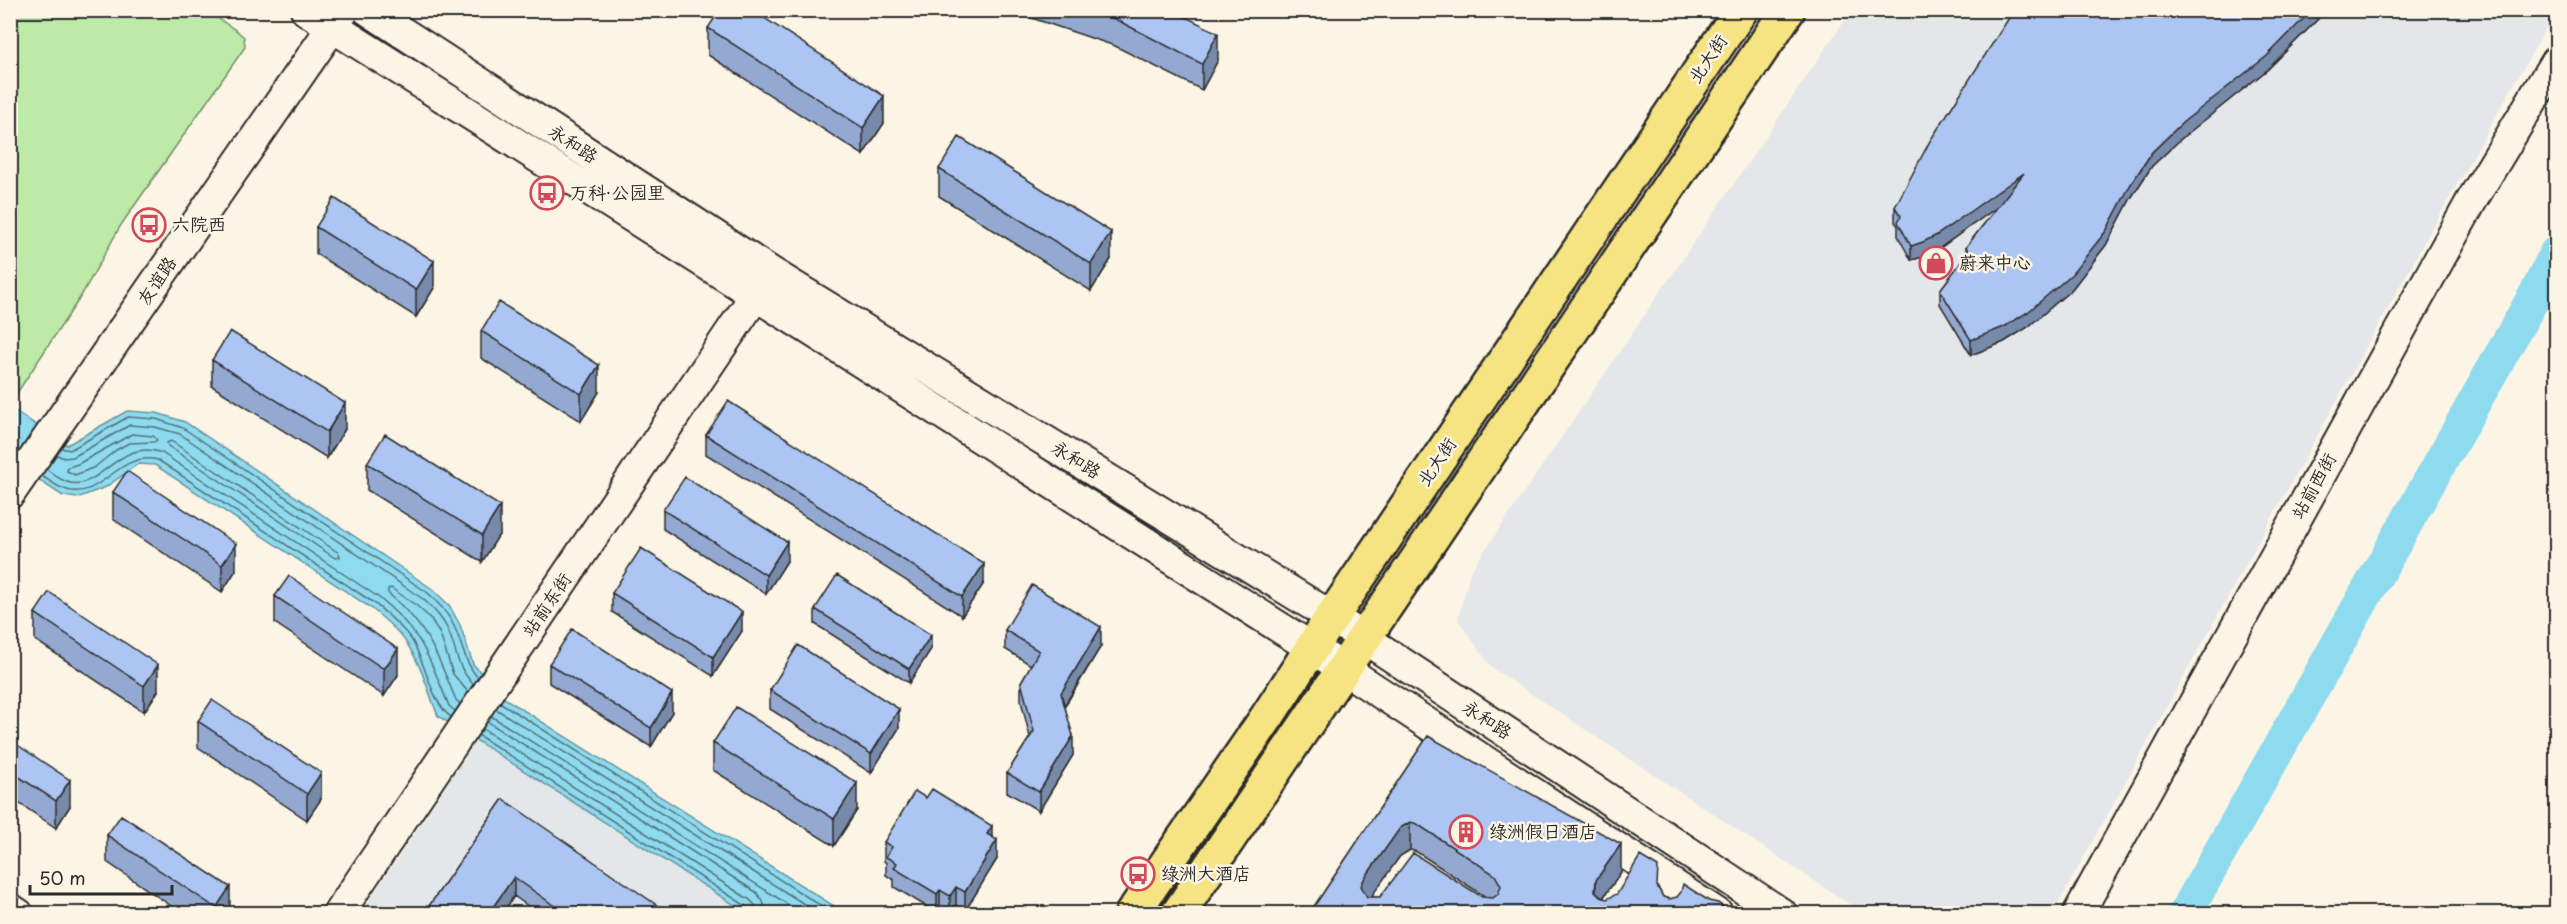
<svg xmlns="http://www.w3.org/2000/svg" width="2567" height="924" font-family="'Playpen Sans','LXGW WenKai TC',sans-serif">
<rect width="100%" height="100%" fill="#fcf5e5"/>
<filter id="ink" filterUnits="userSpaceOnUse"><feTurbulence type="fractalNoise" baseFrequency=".0167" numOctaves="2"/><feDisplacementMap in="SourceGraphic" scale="12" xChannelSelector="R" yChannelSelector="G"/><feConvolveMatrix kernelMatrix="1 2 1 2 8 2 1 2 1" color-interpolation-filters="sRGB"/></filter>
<g filter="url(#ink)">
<path fill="#e4e7e9" d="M 1851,11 L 2556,11 L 2431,230 L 2053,913 L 1863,913 L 1492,668 L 1458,620 L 1470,572 Z
M 476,741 L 747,913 L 360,914 Z"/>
<path fill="#bdeaa7" stroke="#748a69" stroke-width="1.5" d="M 11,10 L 207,11 L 237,31 L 244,37 L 245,47 L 121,225 L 81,296 L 11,402 Z"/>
<path fill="#8edaef" stroke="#6694a1" stroke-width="1.5" d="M 10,408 L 67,445 L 127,411 L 157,413 L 185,422 L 431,588 L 449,605 L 460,625 L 473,664 L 504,698 L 845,913 L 747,913 L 438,716 C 428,691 421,663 405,641 C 396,628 383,618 371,608 L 155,465 L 138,464 L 106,487 L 77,498 L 63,496 L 11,462 Z"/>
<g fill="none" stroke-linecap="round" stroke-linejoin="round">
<path stroke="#537179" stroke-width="1.5" d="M 132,434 L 153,436 L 157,440 L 154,442 L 129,443 L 116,450 L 95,467 L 75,475 L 67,471 L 68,467 L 78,464 Z
M 171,441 L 339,553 L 340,557 L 335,558 L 168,446 L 167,443 Z
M 61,448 L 70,450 L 128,417 L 156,419 L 183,428 L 428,593 C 438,603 448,613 454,626 C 463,645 464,662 478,678
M 57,455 L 64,458 L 73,457 L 130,425 L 155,427 L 180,434 L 423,599 C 433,608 441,616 447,628 C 458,651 454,663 473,684
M 46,469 C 53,474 59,479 67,482 C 99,494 119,436 162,453 L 378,597 C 423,633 428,655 449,706 L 455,711
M 42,476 C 50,481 58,488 67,490 C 102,500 118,450 158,460 L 374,603 C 387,614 401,625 411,639 C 425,660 432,705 451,717
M 501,703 L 834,914
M 460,704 L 456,700 C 435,650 430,630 388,593 L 388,589 L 391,588 L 417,606 L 431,619 L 440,634 L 453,674 L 468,692
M 496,709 L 820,914
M 491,716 L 803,914
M 488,722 L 756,892 L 763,901 L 766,914
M 483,729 L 750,900 L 755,905 L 757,914
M 478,735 L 746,906 L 749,914"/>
<path stroke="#8edaef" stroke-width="34" d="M 2185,914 L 2540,286 L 2556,253"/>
<g stroke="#2b2b2b" stroke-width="34">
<path id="secondary" d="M 306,10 L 1312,648 L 1718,914
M 368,10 L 772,273 L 1332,617 L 1782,914
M 10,493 L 344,10
M 10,909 L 18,914
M 338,914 L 755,296
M 2078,914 L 2472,200 L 2556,61"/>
</g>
<g stroke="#2b2b2b" stroke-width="38">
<path id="primary" d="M 1132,914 L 1267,717 L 1332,617 L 1741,10
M 1178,914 L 1788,10"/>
</g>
<use href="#secondary" stroke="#fcf5e5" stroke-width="30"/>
<use href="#primary" stroke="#f6e381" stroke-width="33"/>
</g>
<path fill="#94a9d1" stroke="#2b2b2b" stroke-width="1.5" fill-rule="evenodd" d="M 1008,10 L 1172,10 L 1218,60 L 1202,90 L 1115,46 Z
M 2318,19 L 2267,70 L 2182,138 L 2152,166 L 2131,198 L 2106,245 L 2072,289 L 2028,327 L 2004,342 L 1971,355 L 1940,304 L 1940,290 L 1966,256 L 1966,247 L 1998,206 L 1937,250 L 1923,257 L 1911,260 L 1898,236 L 1898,226 L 1895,222 L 1895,207 Z
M 708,28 L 884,123 L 863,155 L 708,55 Z
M 939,169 L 1111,259 L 1091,291 L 939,196 Z
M 316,227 L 434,288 L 416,317 L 316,254 Z
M 481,331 L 599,392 L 581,421 L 481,358 Z
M 212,360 L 345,429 L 327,458 L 212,386 Z
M 706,435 L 984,583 L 962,616 L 706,454 Z
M 367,463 L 500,533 L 482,562 L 367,490 Z
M 113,492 L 236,570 L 222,592 L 113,519 Z
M 663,510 L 787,561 L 766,594 L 663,529 Z
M 612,593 L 742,631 L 713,676 L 612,612 Z
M 275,596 L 398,675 L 384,696 L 275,623 Z
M 815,609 L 931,649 L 909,683 L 815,624 Z
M 35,613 L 158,691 L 144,712 L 35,640 Z
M 1005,630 L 1101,646 L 1065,706 L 1073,755 L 1039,811 L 1007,792 L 1007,773 L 1030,737 L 1021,701 L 1021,682 L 1031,665 L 1005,649 Z
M 549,664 L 672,712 L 651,747 L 549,683 Z
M 770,690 L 899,728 L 871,773 L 770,709 Z
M 198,721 L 321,799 L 307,820 L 198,747 Z
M 1428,736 L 1621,872 L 1603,898 L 1607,899 L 1658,887 L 1663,897 L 1669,899 L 1709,901 L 1309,914 ZM 1410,850 L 1417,852 L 1486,897 L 1370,897 L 1400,856 Z
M 10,740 L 70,806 L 56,828 L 10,797 Z
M 713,743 L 857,810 L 834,846 L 713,770 Z
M 503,799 L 661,914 L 539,914 L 514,896 L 502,914 L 429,914 L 429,906 Z
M 107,835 L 230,914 L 183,914 L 107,862 Z
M 992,837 L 997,859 L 965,911 L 956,905 L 951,914 L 948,914 L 940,909 L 937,913 L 894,887 L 894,880 L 886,875 L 886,863 L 884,861 L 884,842 Z"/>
<path fill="#788aaa" stroke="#2b2b2b" stroke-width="1.5" d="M 2312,10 L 2325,10 L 2318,19 L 2267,70 L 2182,138 L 2152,166 L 2131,198 L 2106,245 L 2072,289 L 2028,327 L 2004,342 L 1971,355 L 1971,340 L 2131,184 L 2152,152 L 2182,123 Z
M 1218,33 L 1218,60 L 1202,90 L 1202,64 Z
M 884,96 L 884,123 L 863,155 L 863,128 Z
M 2024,173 L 2024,188 L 1937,250 L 1923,257 L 1911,260 L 1911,246 Z
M 1111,232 L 1111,259 L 1091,291 L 1091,264 Z
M 434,261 L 434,288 L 416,317 L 416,290 Z
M 599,365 L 599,392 L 581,421 L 581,394 Z
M 345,403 L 345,429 L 327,458 L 327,432 Z
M 500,506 L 500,533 L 482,562 L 482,535 Z
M 787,542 L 787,561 L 766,594 L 766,575 Z
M 236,544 L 236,570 L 222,592 L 222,565 Z
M 984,564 L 984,583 L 962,616 L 962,597 Z
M 742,612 L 742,631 L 713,676 L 713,657 Z
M 1101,627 L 1101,646 L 1061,711 L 1061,693 Z
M 931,635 L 931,649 L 909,683 L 909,669 Z
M 398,649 L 398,675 L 384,696 L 384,669 Z
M 158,665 L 158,691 L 144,712 L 144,686 Z
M 672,693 L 672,712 L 651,747 L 651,728 Z
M 899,709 L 899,728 L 871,773 L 871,754 Z
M 1073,736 L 1073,755 L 1039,811 L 1039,792 Z
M 321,773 L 321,799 L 307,820 L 307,794 Z
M 70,780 L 70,806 L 56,828 L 56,801 Z
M 857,783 L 857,810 L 834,846 L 834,819 Z
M 1410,822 L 1410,850 L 1400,856 L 1364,907 L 1361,886 L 1364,879 L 1400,828 Z
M 992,826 L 992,845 L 987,834 Z
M 997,840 L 997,859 L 965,911 L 965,892 Z
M 1621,844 L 1621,872 L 1596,908 L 1596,880 Z
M 514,877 L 514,896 L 502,914 L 488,914 Z
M 230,887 L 230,914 L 216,914 L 216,908 Z
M 956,887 L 956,905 L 950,914 L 950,896 Z
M 940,890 L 940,909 L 937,913 L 937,894 Z"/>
<path fill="#acc5f3" stroke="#2b2b2b" stroke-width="1.5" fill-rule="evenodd" d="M 720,10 L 752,10 L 884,96 L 863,128 L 708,28 Z
M 1088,10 L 1172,10 L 1218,33 L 1202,64 L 1115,19 Z
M 2014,10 L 2312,10 L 2267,56 L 2182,123 L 2152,152 L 2131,184 L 2106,231 L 2072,274 L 2028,312 L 2004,327 L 1971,340 L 1940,290 L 1969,252 L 1966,247 L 2024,173 L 1937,235 L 1923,242 L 1911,246 L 1898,222 L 1901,216 L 1895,207 L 1930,141 Z
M 959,137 L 1111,232 L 1091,264 L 939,169 Z
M 334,198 L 434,261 L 416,290 L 316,227 Z
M 499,302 L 599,365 L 581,394 L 481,331 Z
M 230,331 L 345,403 L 327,432 L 212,360 Z
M 728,401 L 984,564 L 962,597 L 706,435 Z
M 385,434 L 500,506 L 482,535 L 367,463 Z
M 127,471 L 236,544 L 222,565 L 113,492 Z
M 685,477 L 787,542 L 766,575 L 663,510 Z
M 641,548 L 742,612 L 713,657 L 612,593 Z
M 837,575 L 931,635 L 909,669 L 815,609 Z
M 289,576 L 398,649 L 384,669 L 275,596 Z
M 1032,585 L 1101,627 L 1061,693 L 1073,736 L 1039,792 L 1007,773 L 1034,731 L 1021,682 L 1039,651 L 1005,630 Z
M 49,592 L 158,665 L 144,686 L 35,613 Z
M 572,629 L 672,693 L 651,728 L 549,664 Z
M 798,645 L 899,709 L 871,754 L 770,690 Z
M 212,700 L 321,773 L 307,794 L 198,721 Z
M 736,707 L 857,783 L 834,819 L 713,743 Z
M 1428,736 L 1621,844 L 1596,880 L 1595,891 L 1601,897 L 1607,899 L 1617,894 L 1640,856 L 1658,867 L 1657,886 L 1663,897 L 1669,899 L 1677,897 L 1681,892 L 1683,884 L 1709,901 L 1718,903 L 1733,914 L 1309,914 ZM 1410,822 L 1417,824 L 1495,875 L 1501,886 L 1498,894 L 1493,898 L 1482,897 L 1413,853 L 1380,897 L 1367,897 L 1361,886 L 1364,879 L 1400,828 Z
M 10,740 L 70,780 L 56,801 L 10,771 Z
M 932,789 L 992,826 L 987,834 L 997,840 L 965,892 L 956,887 L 950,896 L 940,890 L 937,894 L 894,868 L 897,863 L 886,857 L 892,847 L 884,842 L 915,791 L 926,798 Z
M 503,799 L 661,908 L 658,914 L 566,914 L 514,877 L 488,914 L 439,914 L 429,906 Z
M 121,815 L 230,887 L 216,908 L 107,835 Z"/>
</g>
<defs>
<g id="bus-ring" transform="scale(1.725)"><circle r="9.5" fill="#fcf5e5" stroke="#d1495b" stroke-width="1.5"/><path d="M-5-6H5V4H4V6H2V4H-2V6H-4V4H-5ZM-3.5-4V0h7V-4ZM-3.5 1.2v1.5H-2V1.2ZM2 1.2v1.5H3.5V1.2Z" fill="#d1495b"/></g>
<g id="shop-ring" transform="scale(1.725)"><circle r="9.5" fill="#fcf5e5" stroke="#d1495b" stroke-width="1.5"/><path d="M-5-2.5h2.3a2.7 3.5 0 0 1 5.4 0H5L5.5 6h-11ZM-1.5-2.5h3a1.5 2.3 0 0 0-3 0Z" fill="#d1495b"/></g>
<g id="building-ring" transform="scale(1.725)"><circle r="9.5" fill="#fcf5e5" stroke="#d1495b" stroke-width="1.5"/><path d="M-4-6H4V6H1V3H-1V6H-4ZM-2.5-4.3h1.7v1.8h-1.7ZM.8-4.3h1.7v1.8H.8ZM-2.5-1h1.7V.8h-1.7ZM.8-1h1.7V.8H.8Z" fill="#d1495b"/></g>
</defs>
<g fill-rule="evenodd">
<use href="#bus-ring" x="547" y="193"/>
<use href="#bus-ring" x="149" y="225"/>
<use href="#shop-ring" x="1936" y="263"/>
<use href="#building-ring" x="1466" y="832"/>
<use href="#bus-ring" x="1138" y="874"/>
</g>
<g text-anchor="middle" stroke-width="5" stroke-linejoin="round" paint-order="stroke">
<g font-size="18" fill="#2b2b2b" stroke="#fcf5e5">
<text transform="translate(1708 59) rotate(-56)" y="6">北大街</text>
<text transform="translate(573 144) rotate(33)" y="6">永和路</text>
<text transform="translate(157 281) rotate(-56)" y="6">友谊路</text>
<text transform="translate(1076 460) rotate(32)" y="6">永和路</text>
<text transform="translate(1437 462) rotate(-56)" y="6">北大街</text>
<text transform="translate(2314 486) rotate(-61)" y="6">站前西街</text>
<text transform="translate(547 605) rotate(-56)" y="6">站前东街</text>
<text transform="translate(1487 720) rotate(33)" y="6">永和路</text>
</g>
<g font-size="18" fill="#2b2b2b" stroke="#fcf5e5" text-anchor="start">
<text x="570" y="199">万科·公园里</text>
<text x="172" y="231">六院西</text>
<text x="1959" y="269">蔚来中心</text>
<text x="1489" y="838">绿洲假日酒店</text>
<text x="1161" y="880">绿洲大酒店</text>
</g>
</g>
<rect width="2567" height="924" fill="none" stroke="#fcf5e5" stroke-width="36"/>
<rect x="18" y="18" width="2531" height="888" fill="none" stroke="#2b2b2b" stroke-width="2" filter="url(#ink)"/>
<path d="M30 885v9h142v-9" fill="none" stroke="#2b2b2b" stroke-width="3"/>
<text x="39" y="885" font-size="18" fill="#2b2b2b" stroke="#fcf5e5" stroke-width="4.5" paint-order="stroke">50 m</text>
</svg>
